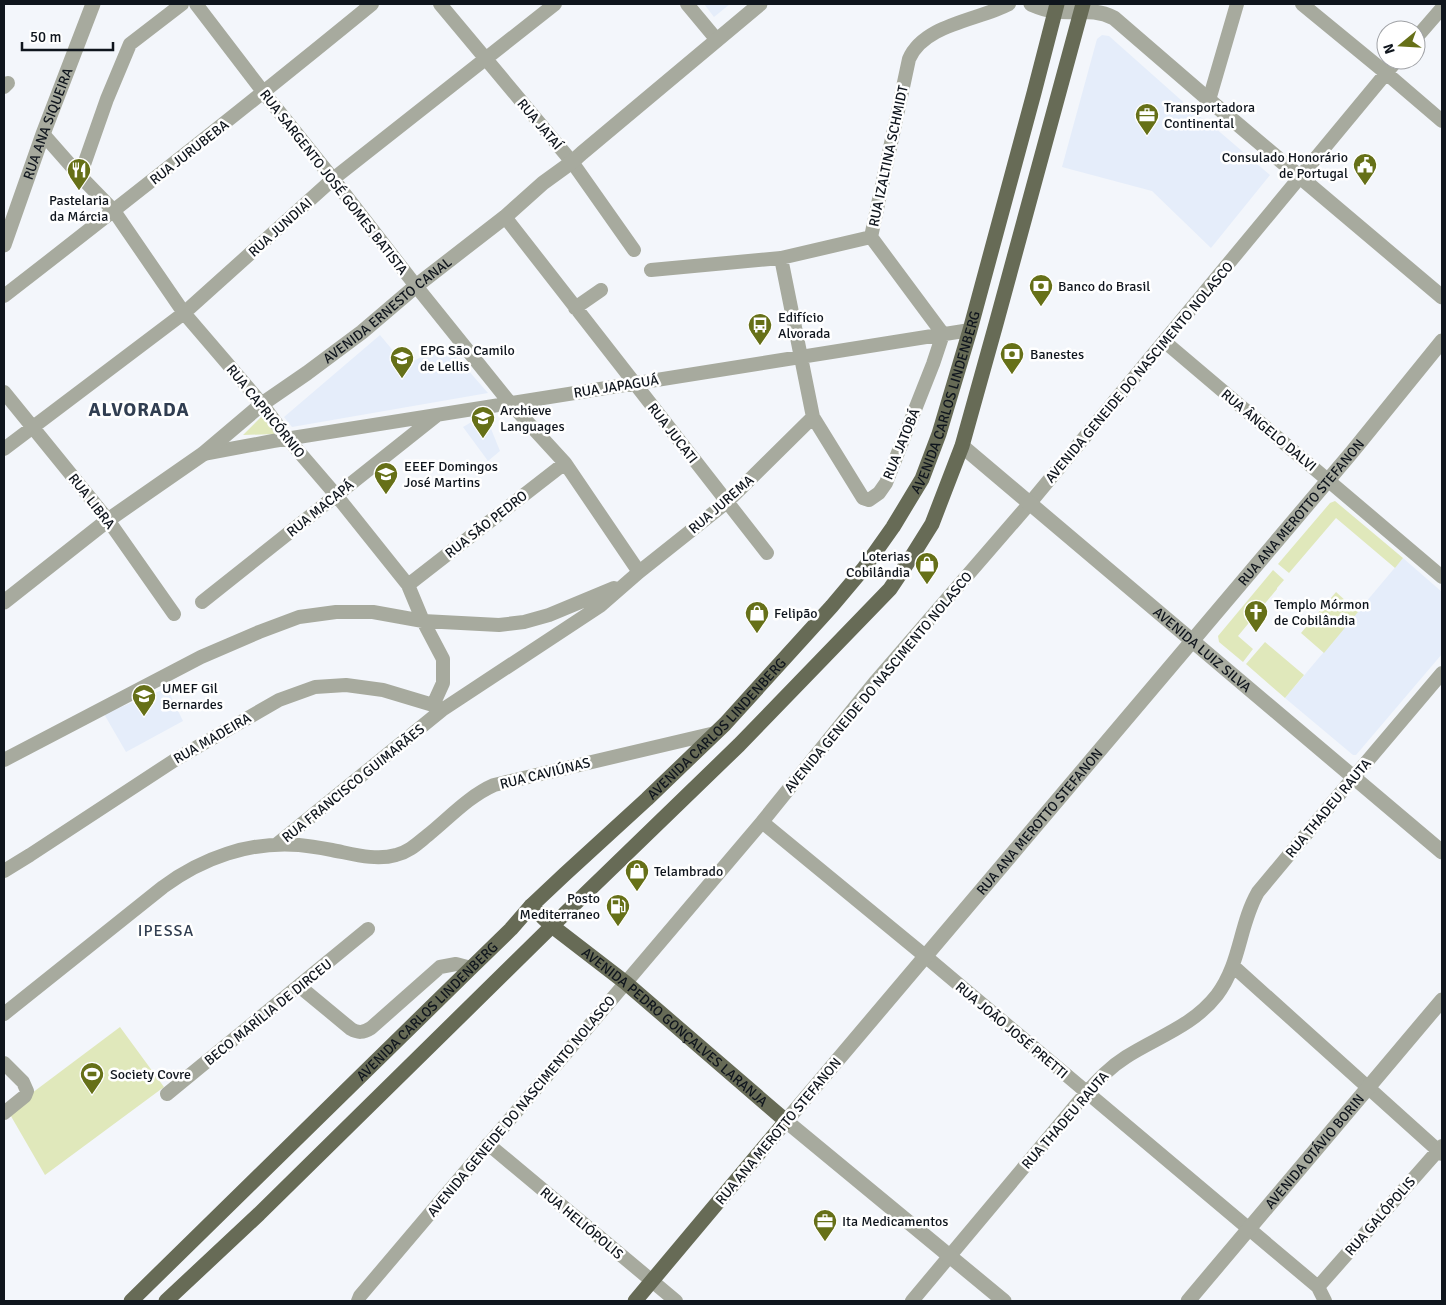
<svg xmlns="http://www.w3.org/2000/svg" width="1446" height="1305" font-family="Signika,sans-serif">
<rect width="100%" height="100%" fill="#f3f6fb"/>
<path fill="#e5edfa" d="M 704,4 L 730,4 L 714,17 Z
M 1102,35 L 1109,36 L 1199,116 L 1214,127 L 1270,175 L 1211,248 L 1152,191 L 1062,167 L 1097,39 Z
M 380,335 L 405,365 L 446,345 L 488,393 L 292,427 L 284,417 Z
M 485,414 L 500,451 L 488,461 L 463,427 Z
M 1403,558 L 1442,592 L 1442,654 L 1356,755 L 1353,755 L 1285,698 Z
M 167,688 L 183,721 L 126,752 L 104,714 Z"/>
<path fill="#e0e8bb" d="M 262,416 L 276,434 L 243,435 Z
M 1335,501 L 1403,558 L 1395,568 L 1336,518 L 1289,573 L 1278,564 L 1330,503 Z
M 1273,570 L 1284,580 L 1277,588 L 1277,589 L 1238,636 L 1253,649 L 1243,662 L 1219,642 L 1218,636 Z
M 1336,592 L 1358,612 L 1324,653 L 1301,633 Z
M 1265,642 L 1304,675 L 1285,698 L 1246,664 Z
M 120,1027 L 164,1087 L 45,1175 L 8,1111 Z"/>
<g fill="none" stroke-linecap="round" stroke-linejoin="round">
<path stroke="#a7aa9e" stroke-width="14" d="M 196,4 L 264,93 L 333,179 L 416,286 L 510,403 L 565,463 L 639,572
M 440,4 L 572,162 L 634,250
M 687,4 L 717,40
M 1302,4 L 1386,73 L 1442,121
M 1416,38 L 1442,8
M 4,87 L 8,83
M 1209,100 L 1237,4
M 43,134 L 80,176 L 114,211 L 184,313 L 262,404 L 287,438 L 336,495 L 408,585 L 423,621 L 443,659 L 443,683 L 433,705
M 80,176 L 107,99 L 130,44 L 182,4
M 505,217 L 767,553
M 871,237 L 909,59 C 924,24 979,20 1009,4
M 781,258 L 813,417 L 863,498 L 869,500 L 879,493 L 886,483 L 933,364 L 943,334 L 871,237
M 651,270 L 781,258 L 871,237
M 4,296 C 128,200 251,103 372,4
M 575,308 L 601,290
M 1165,342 L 1442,577
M 4,392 L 108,520 L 174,614
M 4,449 L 184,313 L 333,179 L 555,4
M 203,454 L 273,441 L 970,330
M 408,585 L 565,463
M 202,602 L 436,416
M 4,760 L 201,657 L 259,632 L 299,617 L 336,612 L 373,612 L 423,621 L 499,625 L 524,622 L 549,615 L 614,588
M 762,822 L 925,956 L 1318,1287 L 1325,1301
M 276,845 L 442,710 L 600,606 L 639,572 L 727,502 L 813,417
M 4,871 L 30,855 L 178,758 L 279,700 L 315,687 L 346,685 L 383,690 L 433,705 L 441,710
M 1233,966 L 1442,1154
M 299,986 L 351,1029 C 358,1033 363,1033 371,1028 L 440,967 L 456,964 L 471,968
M 4,1014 L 163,887 C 202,858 250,841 299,845 C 310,846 321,848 332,850 C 353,854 376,861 396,855 C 409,852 418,843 428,835 C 449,818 469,796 494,785 L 715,733
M 4,1063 L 23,1082 L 27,1091 L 25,1096 L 4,1113
M 167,1094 L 368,929
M 488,1144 L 676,1301
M 1318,1287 L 1442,1146
M 358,1301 L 360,1296 L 762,822 L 876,681 L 1030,503 L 1397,60
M 912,1301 L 1086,1093 C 1098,1080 1110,1067 1126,1057 C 1157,1037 1193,1026 1217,995 C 1241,963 1239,925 1258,892 L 1353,778 L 1442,673"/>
<g stroke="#a7aa9e" stroke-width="15">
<path d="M 1031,4 C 1038,7 1046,10 1054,11 C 1076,14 1092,7 1114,18 L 1209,100 L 1442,297"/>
<path id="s1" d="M 4,245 L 43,134 L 93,4"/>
<path id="s2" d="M 962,446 L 1442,852"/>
<path id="s3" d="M 4,602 L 108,520 L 203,454 L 262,404 L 307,373 L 362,332 L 416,286 L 505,217 L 543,183 L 572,162 L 582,153 L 760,4"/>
<path id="s4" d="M 1004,1301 L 786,1121 L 1352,452 L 1442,341"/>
<path id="s5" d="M 1188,1301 L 1442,1000"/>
</g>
<g stroke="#676b56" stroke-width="15">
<path id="s6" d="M 531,906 L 552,926 L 626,983 L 786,1121 L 635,1301"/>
<path id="s7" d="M 131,1301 L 471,968 L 511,929 L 531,906 L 565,874 L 647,799 L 725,724 L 832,606 L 864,568 L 893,527 L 922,479 L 939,434 L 970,330 L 1034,93 L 1057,4"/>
<path d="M 166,1301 L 259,1214 L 552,926 L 739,745 L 890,589 L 912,556 L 932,524 L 962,446 L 996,324 L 1083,4"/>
</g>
</g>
<defs>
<g id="office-pin" transform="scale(1.25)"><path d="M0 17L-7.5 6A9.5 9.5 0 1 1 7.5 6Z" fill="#667018" stroke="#fff"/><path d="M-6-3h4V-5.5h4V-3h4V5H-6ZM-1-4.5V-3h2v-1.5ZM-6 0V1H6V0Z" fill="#fff"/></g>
<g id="civic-pin" transform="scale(1.25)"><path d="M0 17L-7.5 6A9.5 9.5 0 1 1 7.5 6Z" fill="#667018" stroke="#fff"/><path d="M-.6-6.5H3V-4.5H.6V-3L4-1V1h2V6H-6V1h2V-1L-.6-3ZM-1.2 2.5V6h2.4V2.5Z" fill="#fff"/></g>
<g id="restaurant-pin" transform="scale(1.25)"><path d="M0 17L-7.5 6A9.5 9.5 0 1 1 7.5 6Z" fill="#667018" stroke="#fff"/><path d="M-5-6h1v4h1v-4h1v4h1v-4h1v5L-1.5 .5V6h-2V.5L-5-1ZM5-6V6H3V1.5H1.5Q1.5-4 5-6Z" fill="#fff"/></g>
<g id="bank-pin" transform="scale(1.25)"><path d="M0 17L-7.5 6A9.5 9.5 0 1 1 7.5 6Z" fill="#667018" stroke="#fff"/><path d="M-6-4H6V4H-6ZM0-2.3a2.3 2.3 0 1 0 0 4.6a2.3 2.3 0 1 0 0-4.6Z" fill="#fff"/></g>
<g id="bus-pin" transform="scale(1.25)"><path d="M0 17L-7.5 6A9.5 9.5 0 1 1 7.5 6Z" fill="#667018" stroke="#fff"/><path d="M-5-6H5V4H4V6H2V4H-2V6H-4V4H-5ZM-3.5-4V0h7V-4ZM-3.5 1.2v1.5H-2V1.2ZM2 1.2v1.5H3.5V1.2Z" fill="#fff"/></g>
<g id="school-pin" transform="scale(1.25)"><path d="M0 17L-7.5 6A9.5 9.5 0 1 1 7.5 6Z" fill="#667018" stroke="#fff"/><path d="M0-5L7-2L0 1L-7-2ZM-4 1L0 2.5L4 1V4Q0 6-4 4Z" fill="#fff"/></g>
<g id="university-pin" transform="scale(1.25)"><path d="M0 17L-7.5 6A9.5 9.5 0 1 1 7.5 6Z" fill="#667018" stroke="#fff"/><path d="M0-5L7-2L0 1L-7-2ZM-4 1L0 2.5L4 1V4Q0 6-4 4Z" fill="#fff"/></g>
<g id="shop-pin" transform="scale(1.25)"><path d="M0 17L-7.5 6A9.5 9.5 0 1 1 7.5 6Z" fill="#667018" stroke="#fff"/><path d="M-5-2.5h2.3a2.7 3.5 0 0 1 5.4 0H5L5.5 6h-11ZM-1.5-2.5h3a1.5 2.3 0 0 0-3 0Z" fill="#fff"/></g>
<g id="church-pin" transform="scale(1.25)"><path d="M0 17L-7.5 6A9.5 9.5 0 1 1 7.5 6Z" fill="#667018" stroke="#fff"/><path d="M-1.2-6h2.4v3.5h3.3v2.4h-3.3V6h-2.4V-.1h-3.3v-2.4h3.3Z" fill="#fff"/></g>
<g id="fuel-pin" transform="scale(1.25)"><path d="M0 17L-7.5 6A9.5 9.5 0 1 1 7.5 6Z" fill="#667018" stroke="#fff"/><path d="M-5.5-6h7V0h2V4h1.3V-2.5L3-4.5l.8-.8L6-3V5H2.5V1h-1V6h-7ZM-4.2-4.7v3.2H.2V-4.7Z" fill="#fff"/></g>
<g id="stadium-pin" transform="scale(1.25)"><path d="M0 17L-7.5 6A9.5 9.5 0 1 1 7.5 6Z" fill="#667018" stroke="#fff"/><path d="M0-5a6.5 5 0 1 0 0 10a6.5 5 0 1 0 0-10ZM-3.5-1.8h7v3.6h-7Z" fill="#fff"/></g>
</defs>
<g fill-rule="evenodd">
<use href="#office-pin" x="1147" y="115"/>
<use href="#civic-pin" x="1365" y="165"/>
<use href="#restaurant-pin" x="79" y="170"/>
<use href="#bank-pin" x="1041" y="286"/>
<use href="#bus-pin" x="760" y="325"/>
<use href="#bank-pin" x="1012" y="354"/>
<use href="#school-pin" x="402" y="358"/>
<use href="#university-pin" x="483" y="418"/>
<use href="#school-pin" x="386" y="474"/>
<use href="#shop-pin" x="927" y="564"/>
<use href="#church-pin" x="1256" y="612"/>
<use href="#shop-pin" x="757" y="613"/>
<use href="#school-pin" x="144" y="696"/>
<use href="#shop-pin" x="637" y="871"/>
<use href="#fuel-pin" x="618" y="906"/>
<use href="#stadium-pin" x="92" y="1074"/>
<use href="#office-pin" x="825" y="1221"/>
</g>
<g text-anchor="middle" stroke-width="5" stroke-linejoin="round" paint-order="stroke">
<g font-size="14" fill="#0f151d" stroke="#fff" text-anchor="start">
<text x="1164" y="112">Transportadora<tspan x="1164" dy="16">Continental</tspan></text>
<text x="1348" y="162" text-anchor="end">Consulado Honorário<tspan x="1348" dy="16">de Portugal</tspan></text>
<text x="79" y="205" text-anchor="middle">Pastelaria<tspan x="79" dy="16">da Márcia</tspan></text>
<text x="1058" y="291">Banco do Brasil</text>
<text x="778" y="322">Edifício<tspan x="778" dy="16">Alvorada</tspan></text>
<text x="420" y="355">EPG São Camilo<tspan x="420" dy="16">de Lellis</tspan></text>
<text x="1030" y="359">Banestes</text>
<text x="500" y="415">Archieve<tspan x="500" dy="16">Languages</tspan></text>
<text x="404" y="471">EEEF Domingos<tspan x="404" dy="16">José Martins</tspan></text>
<text x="910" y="561" text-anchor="end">Loterias<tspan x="910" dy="16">Cobilândia</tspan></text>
<text x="1274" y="609">Templo Mórmon<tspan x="1274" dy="16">de Cobilândia</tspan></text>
<text x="774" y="618">Felipão</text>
<text x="162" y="693">UMEF Gil<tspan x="162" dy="16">Bernardes</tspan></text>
<text x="654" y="876">Telambrado</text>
<text x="600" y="903" text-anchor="end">Posto<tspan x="600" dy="16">Mediterraneo</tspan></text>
<text x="110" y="1079">Society Covre</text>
<text x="842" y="1226">Ita Medicamentos</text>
</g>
<g font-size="14" fill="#0f151d" stroke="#fff">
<text dy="5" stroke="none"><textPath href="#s1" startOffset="129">RUA ANA SIQUEIRA</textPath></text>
<text transform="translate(540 124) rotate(50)" y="5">RUA JATAÍ</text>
<text transform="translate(189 152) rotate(-38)" y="5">RUA JURUBEBA</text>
<text transform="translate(888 156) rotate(-78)" y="5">RUA IZALTINA SCHMIDT</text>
<text transform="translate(334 182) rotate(52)" y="5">RUA SARGENTO JOSÉ GOMES BATISTA</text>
<text transform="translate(280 227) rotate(-42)" y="5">RUA JUNDIAI</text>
<text dy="5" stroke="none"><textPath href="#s3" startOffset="482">AVENIDA ERNESTO CANAL</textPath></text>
<text transform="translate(1139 372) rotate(-50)" y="5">AVENIDA GENEIDE DO NASCIMENTO NOLASCO</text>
<text transform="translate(616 386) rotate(-9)" y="5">RUA JAPAGUÁ</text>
<text dy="5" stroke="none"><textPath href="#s7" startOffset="1224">AVENIDA CARLOS LINDENBERG</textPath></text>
<text transform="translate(266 411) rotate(51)" y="5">RUA CAPRICÓRNIO</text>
<text transform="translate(1269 430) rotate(40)" y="5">RUA ÂNGELO DALVI</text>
<text transform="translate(673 433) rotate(52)" y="5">RUA JUCATI</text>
<text transform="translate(901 444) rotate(-68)" y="5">RUA JATOBÁ</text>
<text transform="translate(92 501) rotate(52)" y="5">RUA LIBRA</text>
<text transform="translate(721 504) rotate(-41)" y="5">RUA JUREMA</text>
<text transform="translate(320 508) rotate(-39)" y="5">RUA MACAPÁ</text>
<text dy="5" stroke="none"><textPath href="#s4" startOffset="1080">RUA ANA MEROTTO STEFANON</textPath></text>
<text transform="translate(486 524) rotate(-38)" y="5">RUA SÃO PEDRO</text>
<text dy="5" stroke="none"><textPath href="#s2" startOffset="315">AVENIDA LUIZ SILVA</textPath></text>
<text transform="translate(878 682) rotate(-50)" y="5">AVENIDA GENEIDE DO NASCIMENTO NOLASCO</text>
<text dy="5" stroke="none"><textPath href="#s7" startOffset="819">AVENIDA CARLOS LINDENBERG</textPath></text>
<text transform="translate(212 738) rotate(-30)" y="5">RUA MADEIRA</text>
<text transform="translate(545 773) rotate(-14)" y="5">RUA CAVIÚNAS</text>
<text transform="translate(353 783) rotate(-39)" y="5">RUA FRANCISCO GUIMARÃES</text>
<text transform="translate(1328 808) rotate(-50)" y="5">RUA THADEU RAUTA</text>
<text dy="5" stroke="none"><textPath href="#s4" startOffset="675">RUA ANA MEROTTO STEFANON</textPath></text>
<text transform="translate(268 1012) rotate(-39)" y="5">BECO MARÍLIA DE DIRCEU</text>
<text dy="5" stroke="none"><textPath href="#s7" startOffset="414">AVENIDA CARLOS LINDENBERG</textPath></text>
<text dy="5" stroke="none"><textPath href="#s6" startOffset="188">AVENIDA PEDRO GONÇALVES LARANJA</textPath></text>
<text transform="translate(1012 1030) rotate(40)" y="5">RUA JOÃO JOSÉ PRETTI</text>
<text transform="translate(521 1106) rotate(-50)" y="5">AVENIDA GENEIDE DO NASCIMENTO NOLASCO</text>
<text transform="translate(1065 1120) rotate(-49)" y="5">RUA THADEU RAUTA</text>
<text transform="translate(778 1131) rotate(-50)" y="5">RUA ANA MEROTTO STEFANON</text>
<text dy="5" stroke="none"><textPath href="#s5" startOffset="196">AVENIDA OTÁVIO BORIN</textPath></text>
<text transform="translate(1380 1216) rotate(-49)" y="5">RUA GALÓPOLIS</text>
<text transform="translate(582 1223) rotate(40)" y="5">RUA HELIÓPOLIS</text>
</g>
<g font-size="16" letter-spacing="1" fill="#313e51" stroke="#fff">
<text x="166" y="936">IPESSA</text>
</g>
<g font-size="19" font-weight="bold" letter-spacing="1" fill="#313e51" stroke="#fff">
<text x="139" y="416">ALVORADA</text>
</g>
</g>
<rect width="1446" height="1305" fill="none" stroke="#0f151d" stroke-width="10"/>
<g transform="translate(1401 45) rotate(252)"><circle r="24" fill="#ffffff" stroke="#9fa1a5"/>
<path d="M0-4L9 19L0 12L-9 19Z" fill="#667018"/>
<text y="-8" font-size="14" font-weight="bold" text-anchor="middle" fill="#0f151d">N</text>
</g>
<path d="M22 42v8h91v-8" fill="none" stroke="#0f151d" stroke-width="2.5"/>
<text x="30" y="42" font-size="15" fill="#0f151d" stroke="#ffffff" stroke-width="4" paint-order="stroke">50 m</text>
</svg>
